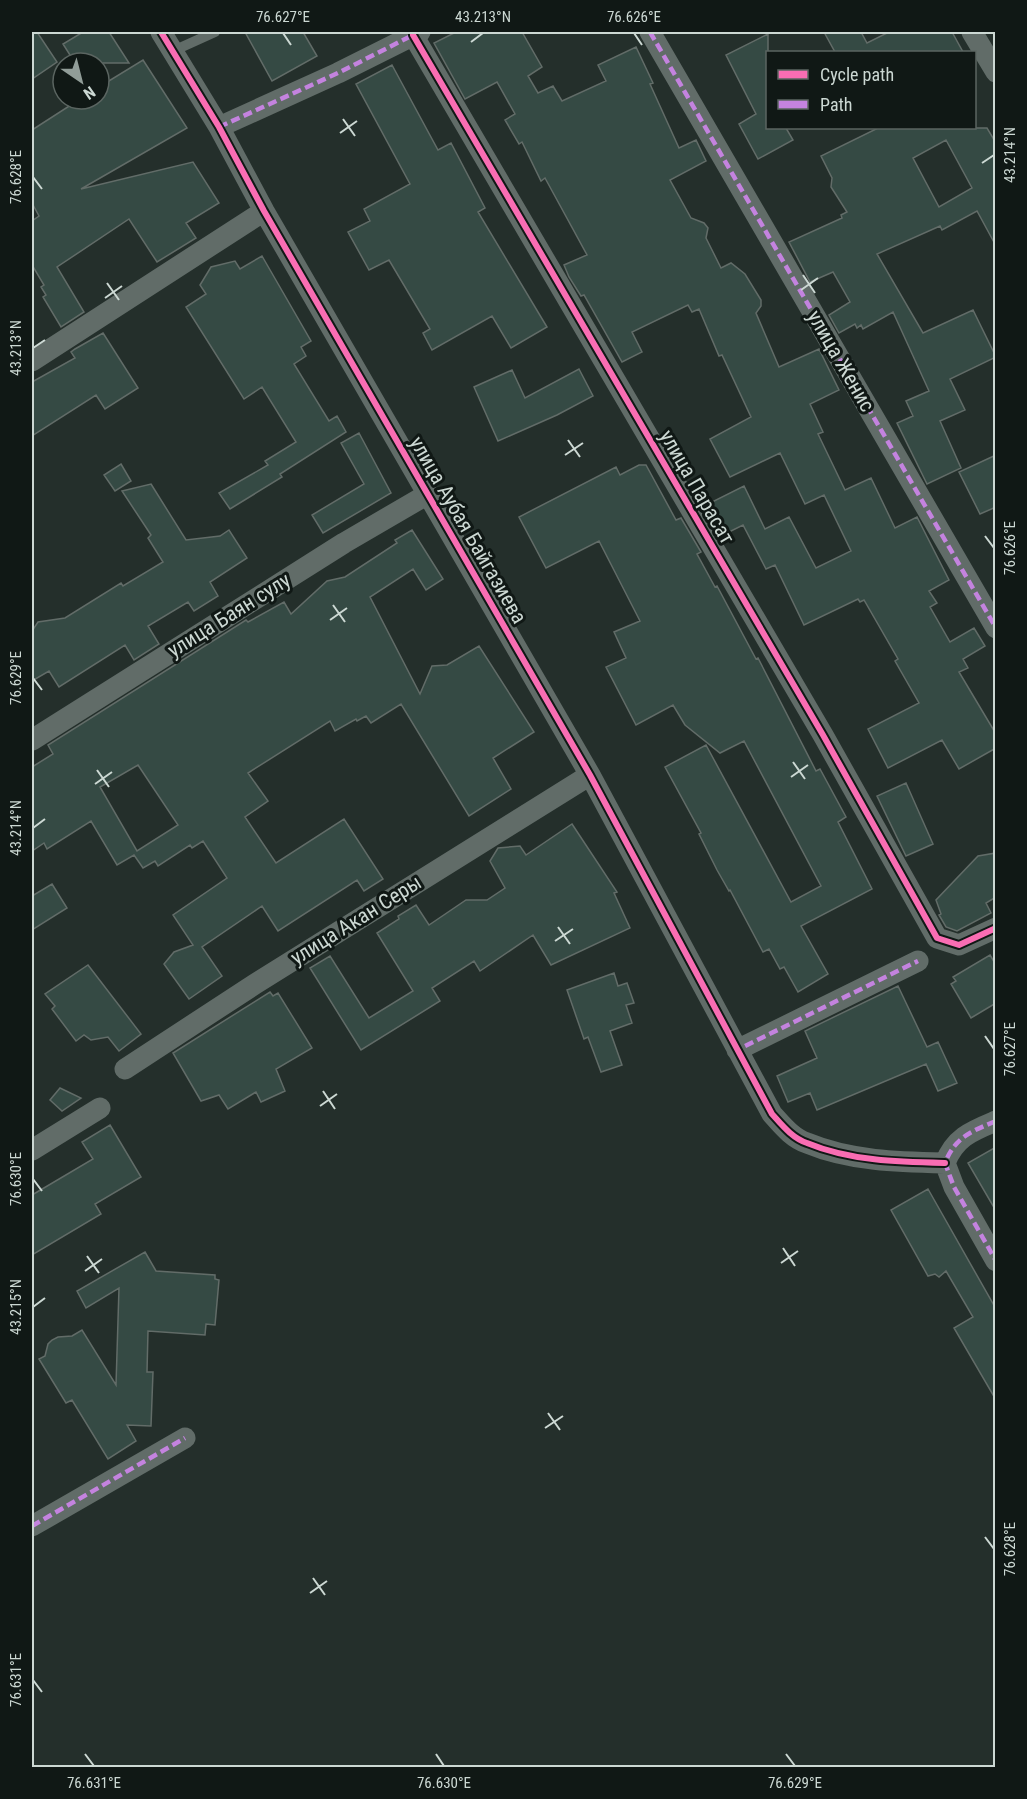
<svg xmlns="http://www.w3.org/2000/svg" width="1027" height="1799" font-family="'Roboto Condensed',sans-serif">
<rect width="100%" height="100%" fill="#242f2b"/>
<path fill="#354a44" stroke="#626c68" stroke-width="1.5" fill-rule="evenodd" d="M 32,32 L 37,32 L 57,62 L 32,79 Z
M 83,32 L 109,32 L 129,63 L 75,63 L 63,44 Z
M 245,32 L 303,32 L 317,56 L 272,81 Z
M 456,32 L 522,32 L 542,67 L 528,76 L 538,93 L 553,86 L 562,101 L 606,81 L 598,65 L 636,47 L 653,83 L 650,84 L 679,148 L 696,140 L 706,161 L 670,180 L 691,218 L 704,223 L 708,228 L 706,238 L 721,268 L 731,263 L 745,274 L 761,300 L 761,306 L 756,313 L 779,367 L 819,349 L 839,390 L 810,404 L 823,432 L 818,434 L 845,490 L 871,478 L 895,528 L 917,517 L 949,580 L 929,591 L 937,603 L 930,607 L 950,642 L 974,628 L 985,646 L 963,659 L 968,668 L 959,672 L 996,734 L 996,748 L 959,769 L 942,740 L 888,768 L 868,729 L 919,703 L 895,661 L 898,659 L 864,600 L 860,602 L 858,599 L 804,625 L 775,565 L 766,569 L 743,525 L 721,536 L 704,506 L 744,486 L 765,529 L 789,517 L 816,568 L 851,551 L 824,495 L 805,504 L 780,453 L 730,477 L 710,439 L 751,417 L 722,355 L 719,356 L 699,309 L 692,312 L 688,305 L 632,332 L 642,352 L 622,362 L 584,295 L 581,296 L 569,277 L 564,265 L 587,255 L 545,178 L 541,181 L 522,142 L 519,144 L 505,120 L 515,114 L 497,82 L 465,99 L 434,43 Z
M 824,32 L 861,32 L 867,43 L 889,32 L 952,32 L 963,52 L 835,52 Z
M 768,34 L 768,128 L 786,128 L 793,140 L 758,159 L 739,124 L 756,114 L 726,55 Z
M 143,60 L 187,128 L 81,189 L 193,162 L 219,203 L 186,223 L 196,238 L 157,262 L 129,219 L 57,267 L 84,312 L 61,327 L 43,297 L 46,295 L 41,287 L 44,285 L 32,265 L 32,221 L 39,216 L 32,203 L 32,130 L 80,99 L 99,99 L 99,87 Z
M 392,65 L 438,150 L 451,143 L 485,208 L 478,212 L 547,327 L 511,348 L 492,316 L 432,350 L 423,333 L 430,329 L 389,260 L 369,270 L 348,232 L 370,221 L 364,209 L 410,184 L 356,84 Z
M 878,128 L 987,128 L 996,143 L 996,246 L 977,211 L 942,230 L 940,226 L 877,254 L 923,333 L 973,310 L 996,357 L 950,379 L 965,410 L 940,421 L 961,468 L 927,484 L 897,423 L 913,416 L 906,401 L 929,391 L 893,312 L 863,329 L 861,325 L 857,328 L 855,324 L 839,333 L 829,315 L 850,302 L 833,272 L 810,282 L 789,242 L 842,218 L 841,215 L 847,212 L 831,187 L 832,178 L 821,156 ZM 946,140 L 972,188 L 939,207 L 913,158 Z
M 262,256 L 311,341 L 301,347 L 306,356 L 294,364 L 329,421 L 337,416 L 346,432 L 280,474 L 282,477 L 230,509 L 219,493 L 268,465 L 265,461 L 296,442 L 262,387 L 244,399 L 186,307 L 206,294 L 200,285 L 211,267 L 235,261 L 240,269 Z
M 103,333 L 138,388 L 105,409 L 96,395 L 32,436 L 32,382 L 75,358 L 71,352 L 75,349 Z
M 579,369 L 593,396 L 557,415 L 498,441 L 474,387 L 512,370 L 525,398 Z
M 359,433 L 391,493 L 323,533 L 312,515 L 364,484 L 341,443 Z
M 996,455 L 996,507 L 980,514 L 959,472 Z
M 121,464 L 131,481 L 115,491 L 104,475 Z
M 639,465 L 646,465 L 676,520 L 681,518 L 701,552 L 697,554 L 715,587 L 717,586 L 756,659 L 758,658 L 816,771 L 820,769 L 846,817 L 838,822 L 872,889 L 801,926 L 828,974 L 798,992 L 784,967 L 780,969 L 769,949 L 763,952 L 730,890 L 729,891 L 717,870 L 699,834 L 701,833 L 665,767 L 706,745 L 791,902 L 821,886 L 744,741 L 720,753 L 685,725 L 673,705 L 636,725 L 606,667 L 626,658 L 614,632 L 640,621 L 599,541 L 546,568 L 519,517 L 616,467 L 620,475 Z
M 151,484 L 186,540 L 220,536 L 229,530 L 247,558 L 210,582 L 218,596 L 194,611 L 188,602 L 148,626 L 159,644 L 134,660 L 125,645 L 59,687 L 49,671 L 32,681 L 32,631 L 38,622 L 65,618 L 121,583 L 123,586 L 163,562 L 148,538 L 151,535 L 122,491 Z
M 412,530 L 443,579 L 426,590 L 413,569 L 370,597 L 420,694 L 432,666 L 447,665 L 479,646 L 534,732 L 493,758 L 511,789 L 469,816 L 401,704 L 371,723 L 366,716 L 357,721 L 356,719 L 335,731 L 330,721 L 248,773 L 268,801 L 245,817 L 276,863 L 344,819 L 383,879 L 364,891 L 357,880 L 278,931 L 262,906 L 202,947 L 222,976 L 189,999 L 164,964 L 174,952 L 193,945 L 173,915 L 227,878 L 203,841 L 192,848 L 190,845 L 158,866 L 155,861 L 143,868 L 134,855 L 117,865 L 91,821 L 47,849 L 44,843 L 32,851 L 32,767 L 53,754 L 48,745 L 246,620 L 248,622 L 284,602 L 291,614 L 327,581 L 345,577 L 397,543 L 395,540 ZM 138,765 L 178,825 L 137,851 L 100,787 Z
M 906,783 L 933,844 L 906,856 L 877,796 Z
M 572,824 L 617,892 L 614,893 L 630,928 L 551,965 L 533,935 L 480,971 L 474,961 L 432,988 L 440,1001 L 361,1050 L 310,968 L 330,956 L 369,1018 L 413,991 L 377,933 L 399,919 L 398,916 L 416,905 L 429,925 L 466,900 L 487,900 L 505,888 L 490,861 L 498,848 L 520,846 L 526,855 Z
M 996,853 L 996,897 L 986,903 L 991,913 L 957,931 L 946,927 L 939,915 L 941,914 L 936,900 L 978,856 Z
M 52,884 L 67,908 L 32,930 L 32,896 Z
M 990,955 L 996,965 L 996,1003 L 971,1018 L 951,984 L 956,981 L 953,977 Z
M 88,965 L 141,1034 L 119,1051 L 108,1037 L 91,1040 L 84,1035 L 76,1041 L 52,1009 L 55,1006 L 45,994 Z
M 614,973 L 618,986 L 627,983 L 634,1003 L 626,1005 L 632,1023 L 610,1031 L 622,1065 L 601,1072 L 588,1037 L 584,1039 L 567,990 Z
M 898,986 L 927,1047 L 938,1042 L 957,1083 L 938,1091 L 926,1064 L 817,1110 L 810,1093 L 788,1102 L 777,1076 L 817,1058 L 805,1031 Z
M 270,992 L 273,996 L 278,993 L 312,1048 L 276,1069 L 285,1091 L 261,1102 L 256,1092 L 228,1109 L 219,1095 L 201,1101 L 173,1053 Z
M 60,1088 L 81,1098 L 62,1111 L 50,1100 Z
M 110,1125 L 141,1177 L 95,1204 L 101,1214 L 32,1255 L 32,1195 L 93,1159 L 82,1142 Z
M 996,1147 L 996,1211 L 968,1163 Z
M 928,1189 L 996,1309 L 996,1400 L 954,1328 L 973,1317 L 946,1271 L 939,1277 L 935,1274 L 928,1276 L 891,1210 Z
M 145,1252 L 156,1271 L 215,1275 L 215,1279 L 219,1280 L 215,1325 L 206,1324 L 205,1335 L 148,1331 L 147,1372 L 153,1372 L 151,1426 L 127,1425 L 136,1441 L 108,1459 L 72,1400 L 66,1403 L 39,1359 L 45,1356 L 48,1344 L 52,1340 L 58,1337 L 72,1336 L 82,1330 L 116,1385 L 119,1288 L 86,1308 L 77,1291 Z"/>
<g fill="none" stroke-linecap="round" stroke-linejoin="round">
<path stroke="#616c68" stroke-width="10" d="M 173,51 L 215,32"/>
<path stroke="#616c68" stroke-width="21" d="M 161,32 L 219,127 L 264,211 L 590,775 L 772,1114 C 782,1125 792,1138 807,1143 C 850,1161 899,1162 945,1163
M 650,32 L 996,628
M 972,32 L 996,72
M 413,35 L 823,735 L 937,938 L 959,945 L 996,928
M 219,127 L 338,73 L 420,32
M 32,361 L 264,211
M 32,740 L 344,543 L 428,494
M 737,1050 L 918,961
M 125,1069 L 255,984 L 590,775
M 996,1121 C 972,1131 955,1137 945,1163 L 954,1187 L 996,1261
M 32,1150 L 100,1108
M 32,1526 L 185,1438"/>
<path stroke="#c483df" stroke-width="4.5" stroke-dasharray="9 4.5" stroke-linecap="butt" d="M 650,32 L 996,628
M 219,127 L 338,73 L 417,33
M 739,1054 L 737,1050 L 918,961
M 996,1121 C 972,1131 955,1137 945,1163 L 954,1187 L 996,1261
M 32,1526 L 185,1438"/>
<g stroke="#101815" stroke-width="10">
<path id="cycleway" d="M 161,32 L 219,127 L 264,211 L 590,775 L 772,1114 C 782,1125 792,1138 807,1143 C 850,1161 899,1162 945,1163
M 413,35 L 823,735 L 937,938 L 959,945 L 996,928"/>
</g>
<use href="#cycleway" stroke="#f96db3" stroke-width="6"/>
</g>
<path fill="none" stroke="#ccd8d3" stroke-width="2" d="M 283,33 L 291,45M 634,33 L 642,45M 471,42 L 483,33M 343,119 L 355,136M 340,133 L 357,121M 982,163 L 994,155M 33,177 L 42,189M 803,275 L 815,293M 107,283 L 119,300M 801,290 L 818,278M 105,298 L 122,286M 33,348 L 45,340M 568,440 L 580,457M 565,455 L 583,443M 985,536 L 994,548M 333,605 L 345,622M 330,620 L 347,608M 33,678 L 42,690M 793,762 L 805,779M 97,770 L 109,787M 791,777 L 808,765M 95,784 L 112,772M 33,828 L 45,819M 558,927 L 570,944M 555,941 L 573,929M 985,1036 L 994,1049M 323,1091 L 335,1109M 320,1106 L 337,1094M 33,1179 L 42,1191M 783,1248 L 795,1266M 87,1256 L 99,1273M 781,1263 L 798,1251M 85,1271 L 102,1259M 33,1307 L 45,1298M 548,1413 L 560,1430M 545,1428 L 563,1416M 985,1537 L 994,1549M 313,1578 L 325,1595M 310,1593 L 327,1581M 33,1680 L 42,1692M 85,1754 L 94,1766M 436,1754 L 444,1766M 786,1754 L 795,1766"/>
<g text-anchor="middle" stroke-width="6" stroke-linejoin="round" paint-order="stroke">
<g font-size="21" fill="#ccd8d3" stroke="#101815">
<text transform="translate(841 361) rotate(60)" y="7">улица Женис</text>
<text transform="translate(697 487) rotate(60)" y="7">улица Парасат</text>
<text transform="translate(468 530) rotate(60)" y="7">улица Аубая Байгазиева</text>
<text transform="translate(229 615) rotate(-32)" y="7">улица Баян сулу</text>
<text transform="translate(356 920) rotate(-32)" y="7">улица Акан Серы</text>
</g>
</g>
<rect width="1027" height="1799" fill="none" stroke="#101815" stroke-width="66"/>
<rect x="766" y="51" width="210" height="78" fill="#101815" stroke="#5b6561" stroke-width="1.5"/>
<rect x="778" y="70" width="30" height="9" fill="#f96db3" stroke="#5b6561" stroke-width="1.5"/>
<text x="820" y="81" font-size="18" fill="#ccd8d3">Cycle path</text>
<rect x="778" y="100" width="30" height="9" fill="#c483df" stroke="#5b6561" stroke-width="1.5"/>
<text x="820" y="111" font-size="18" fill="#ccd8d3">Path</text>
<g transform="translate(81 81) rotate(145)"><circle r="28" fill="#101815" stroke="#5b6561" stroke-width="1.5"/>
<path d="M0-4.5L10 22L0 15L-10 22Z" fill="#919d98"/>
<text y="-9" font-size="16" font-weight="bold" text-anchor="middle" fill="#ccd8d3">N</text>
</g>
<rect x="33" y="33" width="961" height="1733" fill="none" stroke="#ccd8d3" stroke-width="2"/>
<g font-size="15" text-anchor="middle" fill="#ccd8d3">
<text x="283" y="22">76.627°E</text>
<text x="483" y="22">43.213°N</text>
<text x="634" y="22">76.626°E</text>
<text transform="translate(1010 155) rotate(-90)" y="5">43.214°N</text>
<text transform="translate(16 177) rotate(-90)" y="5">76.628°E</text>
<text transform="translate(16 348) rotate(-90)" y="5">43.213°N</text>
<text transform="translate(1010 548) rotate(-90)" y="5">76.626°E</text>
<text transform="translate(16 678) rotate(-90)" y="5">76.629°E</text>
<text transform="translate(16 828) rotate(-90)" y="5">43.214°N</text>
<text transform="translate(1010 1049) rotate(-90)" y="5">76.627°E</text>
<text transform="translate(16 1179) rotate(-90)" y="5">76.630°E</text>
<text transform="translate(16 1307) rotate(-90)" y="5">43.215°N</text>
<text transform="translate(1010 1549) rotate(-90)" y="5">76.628°E</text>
<text transform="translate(16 1680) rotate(-90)" y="5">76.631°E</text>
<text x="94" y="1788">76.631°E</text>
<text x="444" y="1788">76.630°E</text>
<text x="795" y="1788">76.629°E</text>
</g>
</svg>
